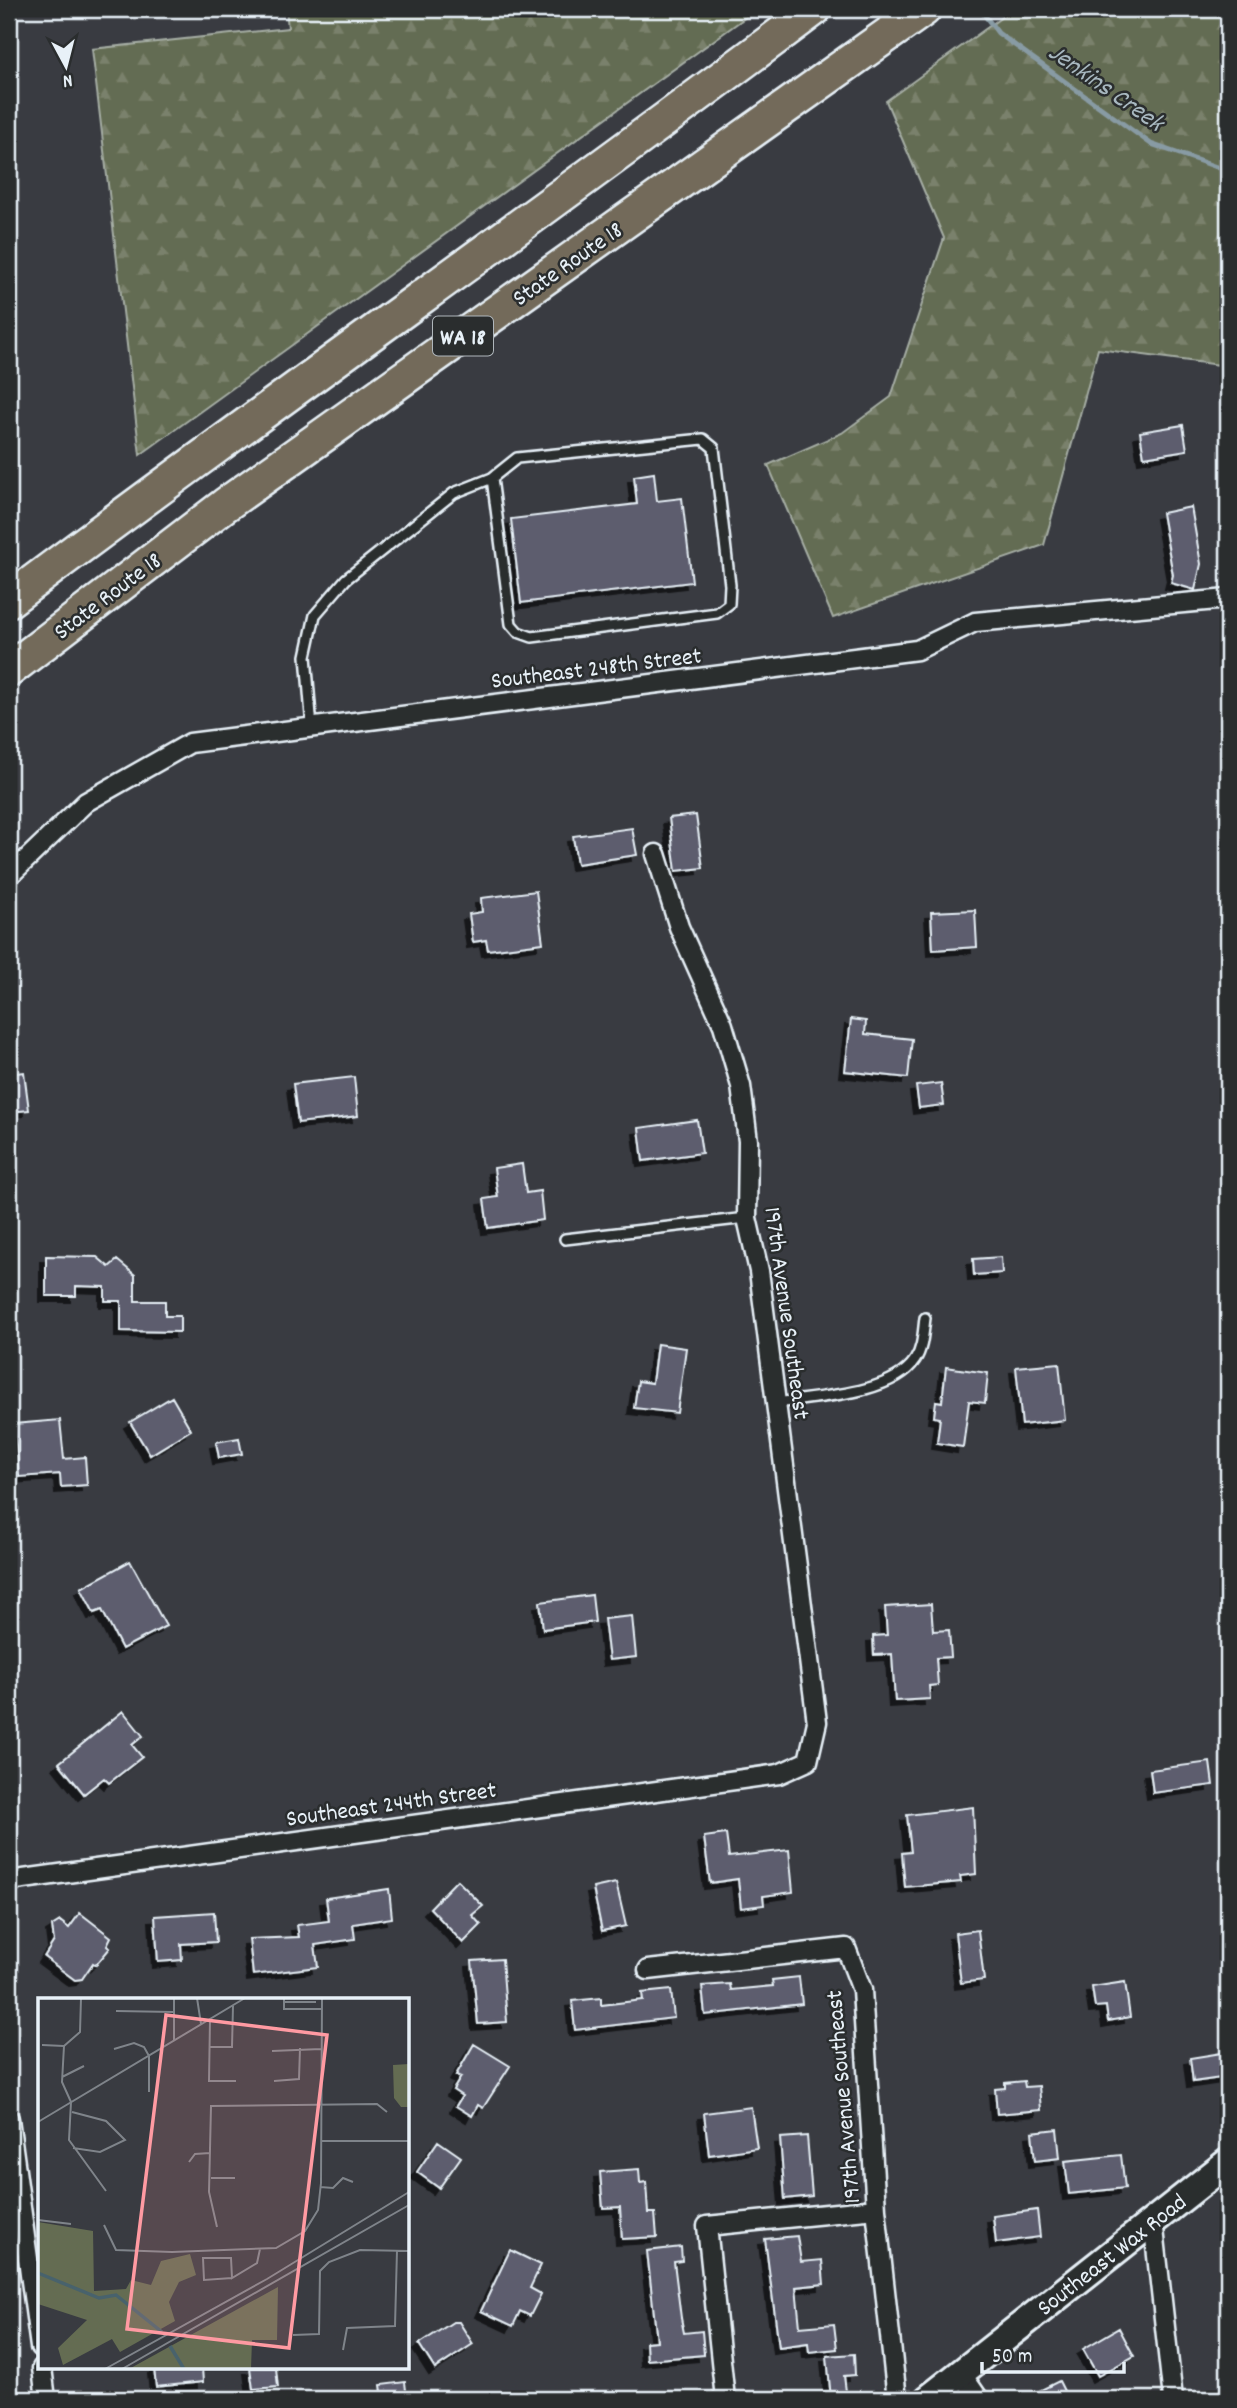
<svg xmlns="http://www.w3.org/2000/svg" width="1237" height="2408" font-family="Dekko,sans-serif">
<defs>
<pattern id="forest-firs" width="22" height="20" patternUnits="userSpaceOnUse" patternTransform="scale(1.75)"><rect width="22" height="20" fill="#646c52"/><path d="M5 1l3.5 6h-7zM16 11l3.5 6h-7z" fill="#7a816c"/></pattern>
<filter id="shadow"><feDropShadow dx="-6" dy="6" stdDeviation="0" flood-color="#0009"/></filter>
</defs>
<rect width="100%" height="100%" fill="#393b41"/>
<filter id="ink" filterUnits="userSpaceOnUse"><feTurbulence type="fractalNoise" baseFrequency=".0143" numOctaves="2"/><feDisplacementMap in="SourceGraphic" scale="14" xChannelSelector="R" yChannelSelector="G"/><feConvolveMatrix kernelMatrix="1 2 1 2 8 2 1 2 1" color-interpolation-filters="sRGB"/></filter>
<g filter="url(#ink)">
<path fill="url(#forest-firs)" stroke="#a6aea5" stroke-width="2" d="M 286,9 L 757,9 L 140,455 L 92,49 L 288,28 Z
M 1013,9 L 1228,9 L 1228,366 L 1098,349 L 1044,545 L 833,618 L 768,465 L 842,433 L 891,397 L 944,238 L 886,101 Z"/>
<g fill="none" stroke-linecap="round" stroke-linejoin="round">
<path stroke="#889ba4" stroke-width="5" d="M 980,9 L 998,33 L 1151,144 L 1228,171"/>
</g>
<path fill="#5d5d6e" stroke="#e8f1f8" stroke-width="2" filter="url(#shadow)" d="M 1183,425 L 1187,450 L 1144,457 L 1140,432 Z
M 654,473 L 657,501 L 682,498 L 692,582 L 521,603 L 511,519 L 637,504 L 634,476 Z
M 1191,507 L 1201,564 L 1195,590 L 1171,583 L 1173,575 L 1162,513 Z
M 696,815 L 703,868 L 676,871 L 669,818 Z
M 632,828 L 637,855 L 577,864 L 573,836 Z
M 536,891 L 543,943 L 488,950 L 486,940 L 473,942 L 469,914 L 482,912 L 481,898 Z
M 975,910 L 977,947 L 933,950 L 931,912 Z
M 851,1019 L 866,1021 L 865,1034 L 912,1039 L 908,1078 L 845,1071 Z
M 24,1072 L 29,1110 L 9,1112 L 9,1074 Z
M 354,1077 L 358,1116 L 298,1123 L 293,1084 Z
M 941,1083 L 944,1105 L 919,1108 L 916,1086 Z
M 697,1120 L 702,1153 L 643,1161 L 639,1128 Z
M 522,1164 L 526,1193 L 540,1191 L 543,1220 L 488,1228 L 484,1199 L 498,1197 L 494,1168 Z
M 46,1256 L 97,1257 L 109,1267 L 117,1260 L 135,1275 L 135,1301 L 165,1301 L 165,1316 L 180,1316 L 180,1332 L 121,1331 L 121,1301 L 105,1301 L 105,1287 L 76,1286 L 76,1296 L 46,1296 Z
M 1001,1257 L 1002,1273 L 974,1275 L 973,1259 Z
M 657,1344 L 686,1348 L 677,1413 L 634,1408 L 638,1381 L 652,1383 Z
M 1059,1363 L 1065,1420 L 1022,1425 L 1016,1367 Z
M 946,1367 L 988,1373 L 985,1403 L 969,1401 L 963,1447 L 937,1443 L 940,1418 L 934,1417 L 936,1401 L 942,1402 Z
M 172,1397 L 191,1430 L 150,1455 L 130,1422 Z
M 60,1420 L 64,1459 L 85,1457 L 87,1485 L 61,1487 L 60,1474 L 19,1477 L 14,1424 Z
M 239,1438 L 242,1454 L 219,1458 L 216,1442 Z
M 130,1561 L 166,1626 L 122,1649 L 102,1610 L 94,1613 L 81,1588 Z
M 592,1595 L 595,1622 L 543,1629 L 540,1602 Z
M 931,1604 L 933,1631 L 949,1630 L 951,1657 L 936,1658 L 938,1685 L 929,1686 L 930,1699 L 895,1701 L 892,1654 L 874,1655 L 873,1636 L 887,1635 L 885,1607 Z
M 632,1616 L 636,1657 L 609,1660 L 604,1619 Z
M 123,1711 L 143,1736 L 132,1745 L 142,1757 L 109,1783 L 104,1778 L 84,1794 L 59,1763 Z
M 1210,1762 L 1213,1785 L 1153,1793 L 1150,1770 Z
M 973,1807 L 976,1874 L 960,1876 L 961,1882 L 905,1887 L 902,1853 L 911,1852 L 907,1815 Z
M 726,1834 L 729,1857 L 789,1850 L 793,1892 L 763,1896 L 764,1905 L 741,1908 L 738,1879 L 710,1883 L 704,1837 Z
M 457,1880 L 483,1906 L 472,1915 L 481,1925 L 463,1943 L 430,1908 Z
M 616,1883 L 626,1926 L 602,1931 L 593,1888 Z
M 389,1889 L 392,1918 L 353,1924 L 355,1939 L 315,1945 L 318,1967 L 253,1975 L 249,1939 L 299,1937 L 297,1925 L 329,1921 L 326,1898 Z
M 214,1912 L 216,1942 L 181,1944 L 182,1960 L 158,1962 L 155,1916 Z
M 80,1913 L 111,1937 L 107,1945 L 110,1948 L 96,1965 L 93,1963 L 82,1979 L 75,1980 L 44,1957 L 54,1941 L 52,1926 L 60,1921 L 69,1928 Z
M 978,1930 L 984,1980 L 961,1983 L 955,1933 Z
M 502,1959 L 507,2022 L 478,2024 L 472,1961 Z
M 799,1977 L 802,2004 L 705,2015 L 702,1986 L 730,1984 L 731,1990 L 773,1986 L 772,1980 Z
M 1125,1982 L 1130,2017 L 1108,2021 L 1106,2006 L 1095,2007 L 1092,1987 Z
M 671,1990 L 674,2018 L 575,2030 L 572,2001 L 601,1998 L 601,2005 L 643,2000 L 642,1993 Z
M 474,2044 L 510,2066 L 483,2108 L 478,2105 L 472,2116 L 456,2106 L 462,2096 L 453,2090 L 461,2077 L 456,2075 Z
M 1228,2052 L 1228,2077 L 1193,2082 L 1190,2058 Z
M 1024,2081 L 1025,2087 L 1039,2086 L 1041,2110 L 997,2114 L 995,2089 L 1005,2088 L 1005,2083 Z
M 751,2107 L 757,2148 L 709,2155 L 704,2113 Z
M 1057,2129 L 1060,2158 L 1035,2161 L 1032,2132 Z
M 807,2136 L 812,2196 L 785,2199 L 780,2138 Z
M 438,2141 L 461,2157 L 439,2188 L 417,2172 Z
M 1121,2155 L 1125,2188 L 1069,2194 L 1065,2161 Z
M 639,2169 L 640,2183 L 646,2182 L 648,2213 L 655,2213 L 657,2237 L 622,2239 L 620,2207 L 603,2208 L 600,2172 Z
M 1037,2210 L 1040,2237 L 996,2243 L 993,2216 Z
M 797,2236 L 801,2262 L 822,2260 L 824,2284 L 796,2287 L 800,2327 L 834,2324 L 837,2349 L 809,2352 L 808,2343 L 779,2347 L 765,2239 Z
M 681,2247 L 682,2261 L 674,2262 L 681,2318 L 684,2333 L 702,2331 L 704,2355 L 647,2360 L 646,2342 L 657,2341 L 647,2251 Z
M 510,2250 L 541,2265 L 530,2288 L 541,2294 L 530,2316 L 520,2311 L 513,2326 L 481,2311 Z
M 453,2322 L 459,2322 L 473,2344 L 435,2369 L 419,2344 Z
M 1119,2328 L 1134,2356 L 1098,2376 L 1083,2349 Z
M 854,2354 L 855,2375 L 844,2376 L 847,2399 L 831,2399 L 827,2356 Z
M 154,2368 L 202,2368 L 203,2382 L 156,2387 Z
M 250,2368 L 276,2368 L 278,2387 L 253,2389 Z
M 1059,2381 L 1068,2399 L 1023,2399 Z
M 405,2382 L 407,2399 L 383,2399 L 381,2385 Z"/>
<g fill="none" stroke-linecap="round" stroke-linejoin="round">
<g stroke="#e8f1f8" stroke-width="14">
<path id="lane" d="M 312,728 L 306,656 L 315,615 L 346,579 L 454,493 L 492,478 L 511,624 L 518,632 L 532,637 L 717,613 L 729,604 L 730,585 L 714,448 L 703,439 L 517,458 L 492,478
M 565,1239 L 747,1218
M 776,1403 C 814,1397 892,1395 915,1360 C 923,1348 923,1333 925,1318"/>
</g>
<g stroke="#e8f1f8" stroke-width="23">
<path id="street" d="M 9,876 L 86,802 L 190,743 L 917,650 L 975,622 L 1228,599
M 9,1881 L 779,1774 L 808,1761 L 817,1722 L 759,1271 L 747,1218 L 748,1141 L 741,1086 L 723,1025 L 679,927 L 656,854
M 648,1970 L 846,1948 L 862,1990 L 876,2209 L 897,2399
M 9,2119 L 40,2347
M 1153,2220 L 1173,2399
M 42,2368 L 46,2399
M 961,2373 L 979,2399
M 725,2399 L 707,2226 L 876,2209"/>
</g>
<g stroke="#e8f1f8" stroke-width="32">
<path id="secondary" d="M 928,2399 L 1228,2162"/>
</g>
<g stroke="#e8f1f8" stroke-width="38">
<path id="highway" d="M 9,600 C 275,400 548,209 814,9
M 9,670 L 225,505 L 924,9"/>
</g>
<use href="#lane" stroke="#2a2d2e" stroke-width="9"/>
<use href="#street" stroke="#2a2d2e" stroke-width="18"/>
<use href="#secondary" stroke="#2a2d2e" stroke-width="26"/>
<use href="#highway" stroke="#736b5a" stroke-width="33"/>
</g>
</g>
<g text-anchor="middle" stroke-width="5" stroke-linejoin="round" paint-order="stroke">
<rect fill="#2a2d2e" stroke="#afb6bb" stroke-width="2" x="433" y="316.5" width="60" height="39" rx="5"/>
<g font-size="23" font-weight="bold" fill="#e8f1f8">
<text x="463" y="344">WA 18</text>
</g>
<g font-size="24" fill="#e8f1f8" stroke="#2a2d2e">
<text transform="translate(567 263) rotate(-35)" y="8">State Route 18</text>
<text transform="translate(107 595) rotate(-37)" y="8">State Route 18</text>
<text transform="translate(596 667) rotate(-7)" y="8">Southeast 248th Street</text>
<text transform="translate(788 1313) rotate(82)" y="8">197th Avenue Southeast</text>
<text transform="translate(391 1803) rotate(-8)" y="8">Southeast 244th Street</text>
<text transform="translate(842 2097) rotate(-95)" y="8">197th Avenue Southeast</text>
<text transform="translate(1111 2254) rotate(-38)" y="8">Southeast Wax Road</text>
</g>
<g font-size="26" font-style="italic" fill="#a8b8c0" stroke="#2a2d2e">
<text transform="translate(1107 86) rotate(35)" y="9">Jenkins Creek</text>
</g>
</g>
<g transform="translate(38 1998)">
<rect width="371" height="371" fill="#393b41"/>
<path d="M 371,66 L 371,109 L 363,109 L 356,100 L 355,67 ZM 0,224 L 55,233 L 56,293 L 88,291 L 93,282 L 113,287 L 123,263 L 152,256 L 158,277 L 141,284 L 131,304 L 137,323 L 82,354 L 74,341 L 25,367 L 20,350 L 49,322 L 0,306 ZM 240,289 L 239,342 L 214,342 L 213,371 L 91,371 Z" fill="#646c52"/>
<path fill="none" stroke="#48626c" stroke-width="3.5" d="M 0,275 L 61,300 L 78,297 L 124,334M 132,348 L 146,371"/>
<path fill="none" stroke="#7f848a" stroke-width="2" d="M 159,0 L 163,26M 246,0 L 246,11 L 283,11M 246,4 L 278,4M 78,13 L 136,14M 172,21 L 171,83 L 198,83M 136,43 L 136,0M 4,47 L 26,48M 26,48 L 24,84 L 33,104 L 31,142 L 68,193M 26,48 L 42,34 L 43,0M 172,49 L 194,49 L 195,8M 76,51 L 96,45 L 106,49 L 111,58 L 111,94M 234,53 L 283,51M 24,79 L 46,68M 236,83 L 261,81 L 262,50M 34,114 L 68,123 L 87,142 L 62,154 L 35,150M 0,124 L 207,0M 283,143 L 371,143M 151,164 L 157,156 L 172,155M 173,180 L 197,180M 282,189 L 295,190 L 305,180 L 315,184M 0,222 L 33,226M 66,227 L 78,252 L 134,254 L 238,250 L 267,233 L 280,212 L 283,185 L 284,0M 179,229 L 171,194 L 173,108 L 339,106 L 349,114M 194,280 L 166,282 L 165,260 L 193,260 L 194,280 L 219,265 L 222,251M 255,337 L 281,336 L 282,273 L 291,264 L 322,252 L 371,253M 305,352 L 309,330 L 357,328 L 359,252M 67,371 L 229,281 L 371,194M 84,371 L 371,207"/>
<path fill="#ff9aa2" fill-opacity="0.15" stroke="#ff9aa2" stroke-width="3.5" d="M 128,17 L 289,37 L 251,350 L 89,331 Z"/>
<rect width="371" height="371" fill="none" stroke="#e8f1f8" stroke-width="3.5"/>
</g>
<rect width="1237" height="2408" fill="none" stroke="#2a2d2e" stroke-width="35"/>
<rect x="18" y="18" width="1202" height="2373" fill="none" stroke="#e8f1f8" stroke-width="2.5" filter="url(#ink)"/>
<g transform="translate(66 66) rotate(173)" stroke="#2a2d2e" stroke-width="5" paint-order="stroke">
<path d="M0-5L12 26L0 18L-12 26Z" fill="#e8f1f8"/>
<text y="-10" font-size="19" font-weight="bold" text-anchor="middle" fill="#e8f1f8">N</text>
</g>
<path d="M982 2362v10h142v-10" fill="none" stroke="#e8f1f8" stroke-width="3.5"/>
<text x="992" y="2362" font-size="21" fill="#e8f1f8" stroke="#2a2d2e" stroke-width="5" paint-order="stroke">50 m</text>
</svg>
